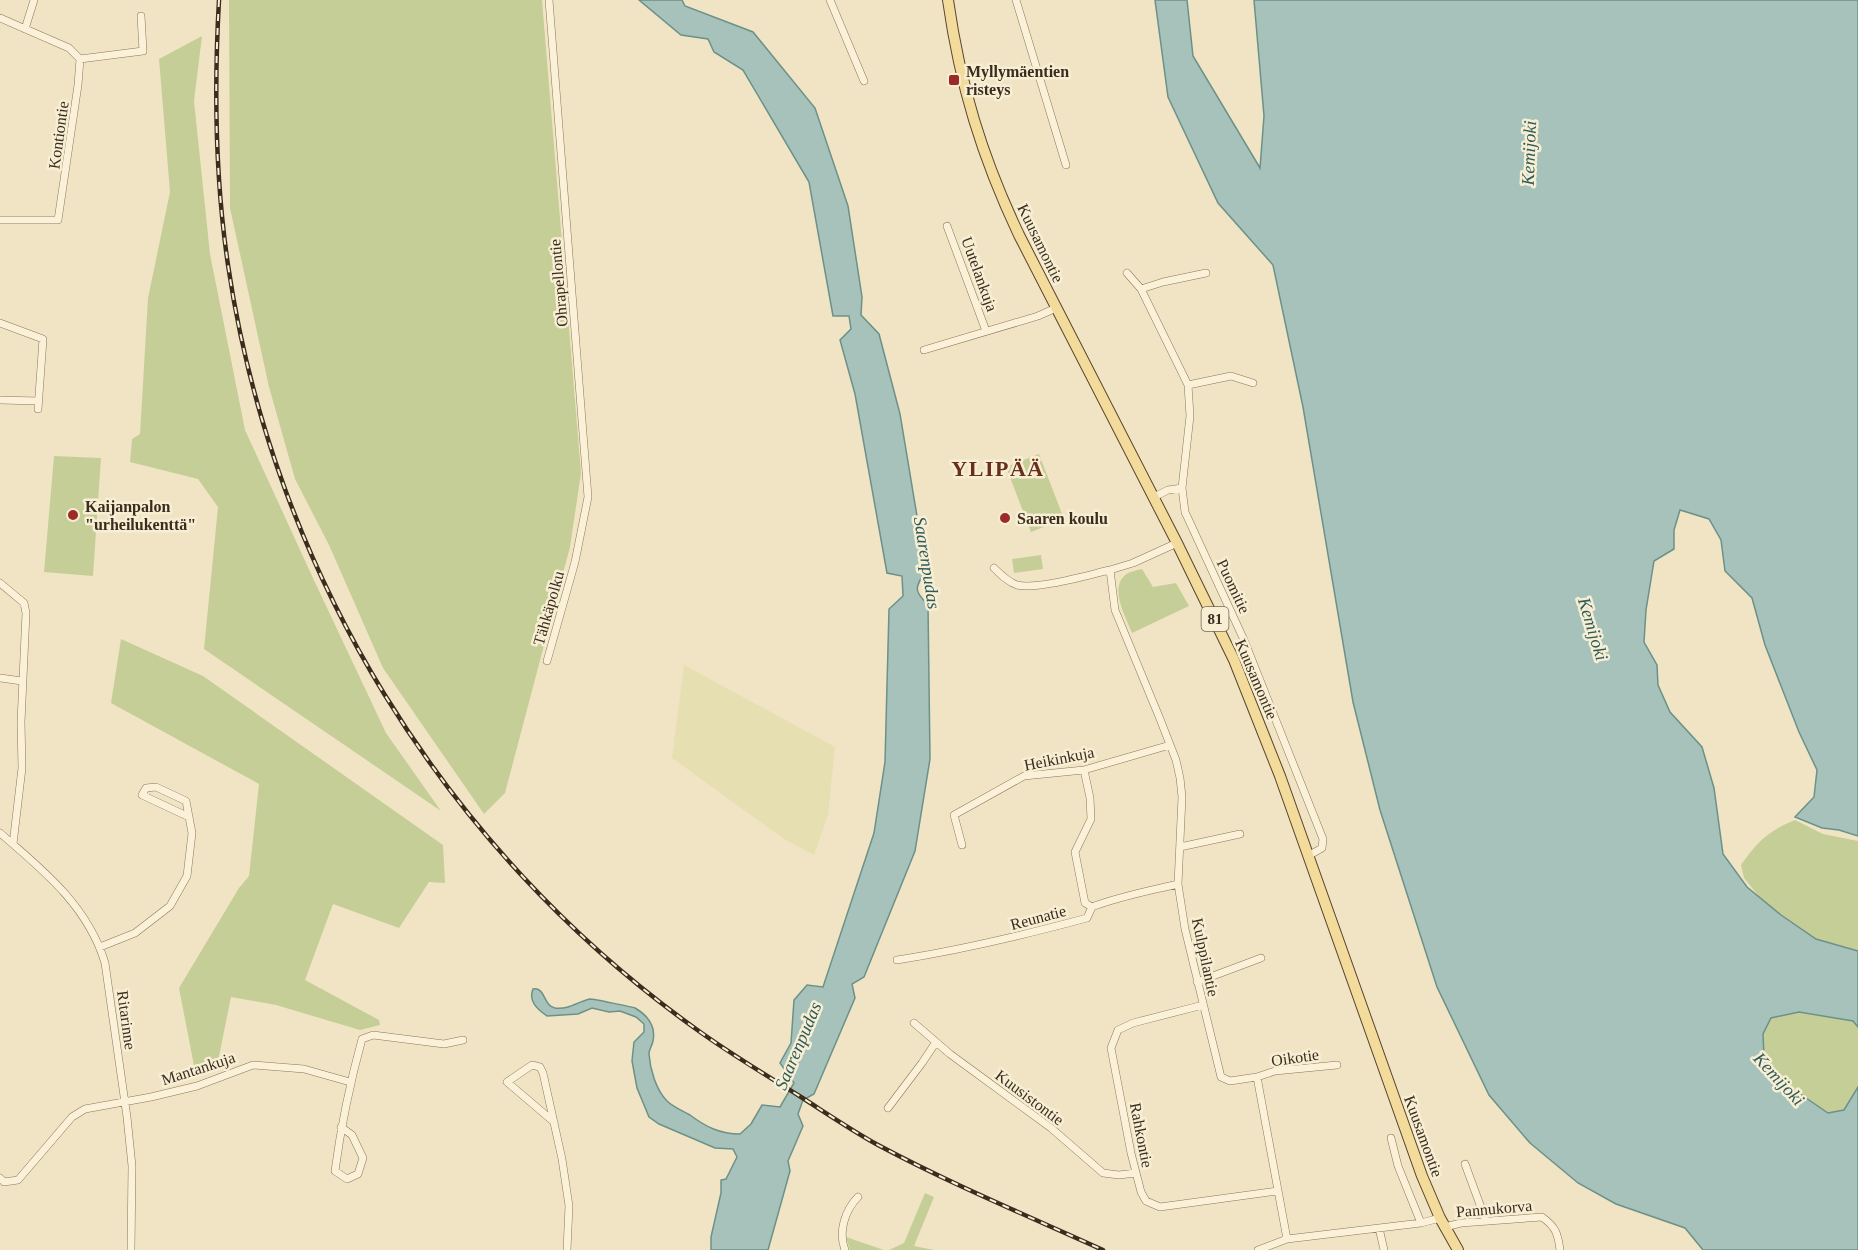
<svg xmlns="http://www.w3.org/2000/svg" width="1858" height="1250" font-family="'Times New Roman',serif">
<rect width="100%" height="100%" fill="#f0e4c4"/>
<path fill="#e5dfb1" d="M 684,665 L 835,747 L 828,815 L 814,855 L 784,839 L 672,758 Z"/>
<path fill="#c6ce97" d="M 229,0 L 542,0 L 581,473 L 570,547 L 505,793 L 484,814 L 383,668 L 329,545 L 295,479 L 269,387 L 230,208 Z
M 202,36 L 194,101 L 210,254 L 245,430 L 312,576 L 386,733 L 441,811 L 204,649 L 218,507 L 198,479 L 130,462 L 132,439 L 140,434 L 148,298 L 170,192 L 159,59 Z
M 1039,454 L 1064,519 L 1031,532 L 1006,467 Z
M 54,456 L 101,458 L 93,576 L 44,572 Z
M 1041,555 L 1043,569 L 1014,573 L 1012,559 Z
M 1142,569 L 1153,587 L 1176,583 L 1189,606 L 1132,633 C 1126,617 1107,586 1128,573 C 1132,571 1138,570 1142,569 Z
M 121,639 L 203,676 L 443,845 L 445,883 L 429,882 L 399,928 L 333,904 L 305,980 L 379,1020 L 380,1025 L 360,1030 L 276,1005 L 231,997 L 216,1071 L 196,1076 L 179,988 L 239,888 L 249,876 L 259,784 L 111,703 Z
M 1795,820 L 1823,834 L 1858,841 L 1858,953 L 1792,930 L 1779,921 L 1744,878 L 1741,865 C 1757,842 1768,831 1795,820 Z
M 1799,1012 L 1853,1021 L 1858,1027 L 1858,1087 L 1844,1110 L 1828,1113 L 1793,1089 L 1764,1057 L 1763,1034 L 1771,1018 Z
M 925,1193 L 934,1197 L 914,1246 L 934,1250 L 889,1250 L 904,1243 Z
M 846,1237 L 884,1250 L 850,1250 Z"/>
<path fill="#a6c2bb" stroke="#6c9189" stroke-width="1.5" d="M 639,0 L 682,0 L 685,6 L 753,32 L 815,108 L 848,206 L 862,297 L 861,315 L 879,334 L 900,414 L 926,570 C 915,588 913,590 928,605 L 930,759 L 915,851 L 864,977 L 852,984 L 855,998 L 814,1094 L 803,1100 L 798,1114 L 803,1126 L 788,1161 L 790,1171 L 768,1250 L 711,1250 L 711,1237 L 721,1193 L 721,1180 L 726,1179 L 737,1157 L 733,1149 L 715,1148 L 659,1124 L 649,1117 L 637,1088 L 632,1061 L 634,1042 L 644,1032 L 644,1024 L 636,1017 L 620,1011 L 609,1012 L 592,1008 L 578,1014 L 547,1016 C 537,1009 528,1001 533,989 C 546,987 543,1006 555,1008 C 569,1010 579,1001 590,999 C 594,999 632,1007 635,1008 C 647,1015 656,1026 653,1041 C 652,1046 649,1049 649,1054 C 650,1069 656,1090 667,1101 C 673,1107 683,1111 690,1115 C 706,1127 720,1134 740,1134 L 751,1124 L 762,1105 L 780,1107 L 794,1083 L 780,1063 L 791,1043 L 794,1000 L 807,985 L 823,987 L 874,833 L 885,762 L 889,609 L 903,596 L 902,576 L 887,573 L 855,394 L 840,340 L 851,329 L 849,316 L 833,316 L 809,182 L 743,70 L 714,52 L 708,39 L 681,35 Z
M 1155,0 L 1187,0 L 1193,56 L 1260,168 L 1264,116 L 1254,0 L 1858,0 L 1858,836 L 1839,830 L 1822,828 L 1795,817 L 1814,797 L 1817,770 L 1799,732 L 1765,645 L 1752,598 L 1725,571 L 1721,540 L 1709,519 L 1680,510 L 1674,530 L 1674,549 L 1654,561 L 1646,610 L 1644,642 L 1657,665 L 1658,685 L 1670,712 L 1702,747 L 1714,788 L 1723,854 L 1747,887 L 1781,915 L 1816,939 L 1858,951 L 1858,1027 L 1853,1021 L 1799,1012 L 1771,1018 L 1763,1034 L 1764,1057 L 1793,1089 L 1828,1113 L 1844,1110 L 1858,1087 L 1858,1250 L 1703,1250 L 1685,1228 L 1616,1204 L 1578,1183 L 1530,1143 L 1489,1095 L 1437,987 L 1380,810 L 1353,702 L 1303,407 L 1273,265 L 1218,203 L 1168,97 Z"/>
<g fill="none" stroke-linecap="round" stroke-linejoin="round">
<g stroke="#8b765a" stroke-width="8">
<path id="minor" d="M 830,0 L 864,81
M 1016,0 L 1066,165
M 0,18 L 69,48 L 80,59 L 78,85 L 58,220 L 0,220
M 25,29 L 34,0
M 80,59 L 143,51 L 141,16
M 947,226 L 986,331
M 1127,273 L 1141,289 L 1188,385 L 1190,416 L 1182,488 L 1185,512 L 1244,640 L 1323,839 L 1322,848 L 1308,856
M 1141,289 L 1163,282 L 1206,273
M 0,323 L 43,339 L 38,409
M 924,350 L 1038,316 L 1056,308
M 1188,385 L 1231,376 L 1253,383
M 0,400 L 38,401
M 1154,497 L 1168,490 L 1182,488
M 1177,543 L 1133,563 L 1110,570 L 1115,610 L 1160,719 L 1176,760 L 1180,778 L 1182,797 L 1178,884 L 1185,929 L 1221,1077 L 1230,1081 L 1257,1077 L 1287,1239
M 994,568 C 1001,575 1008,582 1017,585 C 1037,590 1088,575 1110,570
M 0,583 L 24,603 L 26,613 L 21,722 L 22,768 L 13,844
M 547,661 L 575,562 L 588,497 L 549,0
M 0,678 L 22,681
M 1084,770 L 1090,798 L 1091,819 L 1075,852 L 1085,903 L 1092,907
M 0,833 C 43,870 88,906 105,963 L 127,1117 L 132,1166 L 131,1250
M 962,845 L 954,815 L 1024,776 L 1084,770 L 1170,745
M 1180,847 L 1240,834
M 100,947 L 135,933 L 170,906 L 187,876 L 192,833 L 186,801 L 156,787 L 146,788 L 142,795 L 189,817
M 897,960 C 961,950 1024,935 1087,918 L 1092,907 C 1121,896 1149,891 1178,884
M 1197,982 L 1261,958
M 1203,1005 L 1133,1023 L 1118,1030 L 1111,1048 L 1131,1153 L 1141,1192 L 1146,1201 L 1160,1207 L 1278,1191
M 914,1023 L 950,1054 L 1051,1128 L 1103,1173 L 1119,1175 L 1136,1173
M 1257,1077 L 1275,1071 L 1337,1065
M 888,1108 L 922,1063 L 936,1042
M 554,1122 L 507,1082 L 532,1065 L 540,1067 L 543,1073 L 562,1159 L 569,1206 L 567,1250
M 341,1127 L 352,1135 L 363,1158 L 358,1174 L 347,1179 L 335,1171 C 341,1126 350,1083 362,1039 L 373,1035 L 444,1044 L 463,1040
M 1391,1138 L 1398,1166 L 1421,1223
M 1465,1164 L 1486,1221
M 0,1178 L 4,1182 L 18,1180 L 72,1117 L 85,1109 L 151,1097 L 197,1086 L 253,1065 L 304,1069 L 350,1082
M 1445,1227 L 1461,1223 L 1542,1217 C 1556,1227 1558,1234 1560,1250
M 1379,1228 L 1384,1250
M 845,1250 C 838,1232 845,1210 858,1197
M 1258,1250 L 1287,1239 L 1421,1223 L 1440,1218"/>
</g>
<g stroke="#59432e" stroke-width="12">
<path id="primary" d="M 948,0 C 960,85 982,157 1019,235 L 1177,543 L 1234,660 L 1280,776 L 1422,1176 L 1440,1218 L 1458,1250"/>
</g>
<use href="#minor" stroke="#faf1d8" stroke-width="7"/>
<use href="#primary" stroke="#f3db9b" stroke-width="10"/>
<g stroke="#3a2d1e" stroke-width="4.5">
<path id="rail" d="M 219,0 C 214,88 215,177 228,265 C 273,571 444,849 696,1029 C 729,1053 766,1075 801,1097 C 826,1113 851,1130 878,1145 C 951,1184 1028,1216 1103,1250"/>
</g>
<use href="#rail" stroke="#f7eed4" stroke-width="2" stroke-dasharray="7" stroke-linecap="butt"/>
</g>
<g fill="#9c2b28" stroke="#f7eed4" stroke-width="2">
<rect x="948" y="74" width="12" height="12" rx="3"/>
<circle cx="73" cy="515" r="6"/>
<circle cx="1005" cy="518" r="6"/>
</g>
<g text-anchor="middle" stroke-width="5" stroke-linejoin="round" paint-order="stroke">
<rect fill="#f7eed4" stroke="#736755" stroke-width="1.5" x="1201.5" y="607" width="27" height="24" rx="4.5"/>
<g font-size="15" font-weight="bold" fill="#3a2d1e">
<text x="1215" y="624">81</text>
</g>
<g font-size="16" font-weight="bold" fill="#3a2d1e" stroke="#f7eed4" text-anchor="start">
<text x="966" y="77">Myllymäentien<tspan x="966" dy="18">risteys</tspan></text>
<text x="85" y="512">Kaijanpalon<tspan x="85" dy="18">"urheilukenttä"</tspan></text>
<text x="1017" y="524">Saaren koulu</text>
</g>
<g font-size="16" fill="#3a2d1e" stroke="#f7eed4">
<text transform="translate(58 135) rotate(-82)" y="6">Kontiontie</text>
<text transform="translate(1041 243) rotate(64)" y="6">Kuusamontie</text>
<text transform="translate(980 274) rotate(70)" y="6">Uutelankuja</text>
<text transform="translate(558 283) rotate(-95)" y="6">Ohrapellontie</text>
<text transform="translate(1234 586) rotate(65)" y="6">Puomitie</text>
<text transform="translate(548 608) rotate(-74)" y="6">Tähkäpolku</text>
<text transform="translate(1257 679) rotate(67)" y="6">Kuusamontie</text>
<text transform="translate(1059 758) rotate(-11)" y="6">Heikinkuja</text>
<text transform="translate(1038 917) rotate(-15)" y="6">Reunatie</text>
<text transform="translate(1206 957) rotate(78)" y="6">Kulppilantie</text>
<text transform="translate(127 1020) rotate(82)" y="6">Ritarinne</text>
<text transform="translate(1295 1057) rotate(-8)" y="6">Oikotie</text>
<text transform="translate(198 1068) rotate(-18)" y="6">Mantankuja</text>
<text transform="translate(1030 1097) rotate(37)" y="6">Kuusistontie</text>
<text transform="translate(1142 1135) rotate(79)" y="6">Rahkontie</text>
<text transform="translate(1424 1136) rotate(70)" y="6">Kuusamontie</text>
<text transform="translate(1494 1208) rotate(-5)" y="6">Pannukorva</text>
</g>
<g font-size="18" font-style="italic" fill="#2d5b59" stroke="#f7eed4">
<text transform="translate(1529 153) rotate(-88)" y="6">Kemijoki</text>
<text transform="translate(927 563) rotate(81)" y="6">Saarenpudas</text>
<text transform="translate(1593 629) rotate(73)" y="6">Kemijoki</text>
<text transform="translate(798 1046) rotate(-67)" y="6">Saarenpudas</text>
<text transform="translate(1779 1079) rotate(47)" y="6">Kemijoki</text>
</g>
<g font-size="22" font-weight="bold" letter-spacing="1.5" fill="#682f1c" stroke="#f7eed4">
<text x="998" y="476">YLIPÄÄ</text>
</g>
</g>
</svg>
